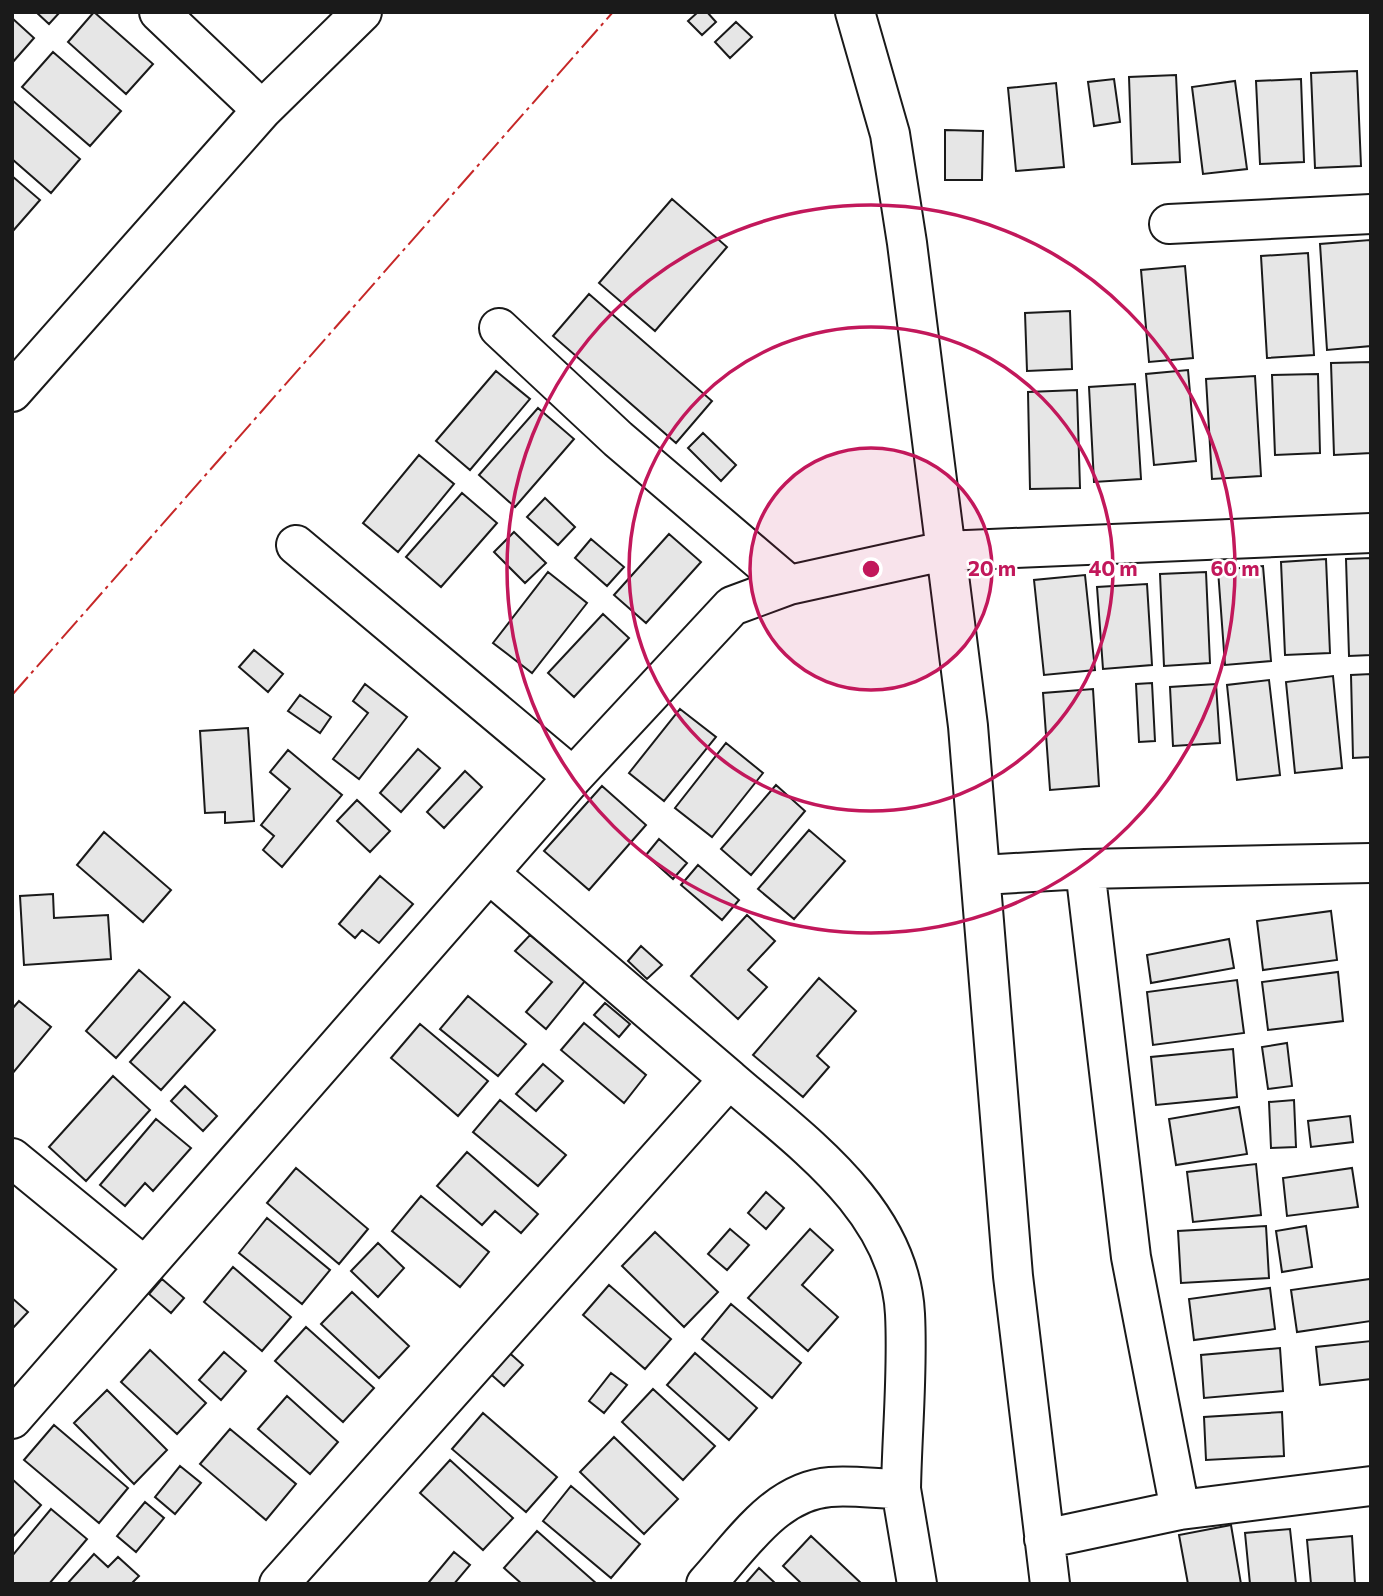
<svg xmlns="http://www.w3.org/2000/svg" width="1383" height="1596" font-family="Commissioner,sans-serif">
<rect width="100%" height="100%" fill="#fff"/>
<path fill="#e6e6e6" stroke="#1a1a1a" stroke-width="2" d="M 36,12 L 60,12 L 49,24 Z
M 94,12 L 153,64 L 126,94 L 68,42 Z
M 698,12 L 707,12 L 716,22 L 702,35 L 688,21 Z
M 12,18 L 34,38 L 12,63 Z
M 736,22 L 752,37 L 730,58 L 715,42 Z
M 53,52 L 121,111 L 90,146 L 22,87 Z
M 1357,71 L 1361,166 L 1315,168 L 1311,73 Z
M 1176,75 L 1180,162 L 1132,164 L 1129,77 Z
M 1114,79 L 1120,122 L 1094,126 L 1088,82 Z
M 1301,79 L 1304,162 L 1260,164 L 1256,81 Z
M 1235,81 L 1247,169 L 1203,174 L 1192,87 Z
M 1056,83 L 1064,167 L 1016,171 L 1008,88 Z
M 12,100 L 80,159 L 51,193 L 12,159 Z
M 945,130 L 983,131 L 982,180 L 945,180 Z
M 12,176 L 40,200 L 12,232 Z
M 672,199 L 727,247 L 655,331 L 599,283 Z
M 1370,240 L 1371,346 L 1327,350 L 1320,244 Z
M 1308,253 L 1314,355 L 1267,358 L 1261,256 Z
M 1185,266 L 1193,358 L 1149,362 L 1141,270 Z
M 589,294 L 712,401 L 676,443 L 553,336 Z
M 1070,311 L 1072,369 L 1027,371 L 1025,313 Z
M 1371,362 L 1371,453 L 1334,455 L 1331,363 Z
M 1188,370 L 1196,461 L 1154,465 L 1146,374 Z
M 496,371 L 530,399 L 470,470 L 436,441 Z
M 1318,374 L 1320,453 L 1275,455 L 1272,375 Z
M 1255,376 L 1261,476 L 1212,479 L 1206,379 Z
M 1135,384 L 1141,479 L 1094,482 L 1089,387 Z
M 1077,390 L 1080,488 L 1030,489 L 1028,392 Z
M 538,408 L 574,439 L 515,507 L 479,475 Z
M 703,433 L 736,465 L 721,481 L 688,448 Z
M 419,455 L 454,484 L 398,552 L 363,523 Z
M 462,493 L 497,523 L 441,587 L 406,557 Z
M 545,498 L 575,527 L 558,545 L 527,517 Z
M 514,532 L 546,563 L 525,583 L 494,552 Z
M 669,534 L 701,562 L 646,623 L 614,595 Z
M 591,539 L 624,567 L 607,586 L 575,558 Z
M 1371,558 L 1371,655 L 1349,656 L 1346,559 Z
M 1326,559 L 1330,653 L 1285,655 L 1281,562 Z
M 1263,566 L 1271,661 L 1225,665 L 1218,570 Z
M 548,572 L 587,603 L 532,673 L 493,643 Z
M 1206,572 L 1210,663 L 1164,666 L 1160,574 Z
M 1085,575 L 1095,670 L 1044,675 L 1034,580 Z
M 1147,584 L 1152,665 L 1103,669 L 1097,587 Z
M 603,614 L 629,638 L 574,697 L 548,673 Z
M 254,650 L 283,674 L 268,692 L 239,667 Z
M 1371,674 L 1371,757 L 1353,758 L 1351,675 Z
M 1333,676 L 1342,768 L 1295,773 L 1286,682 Z
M 1269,680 L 1280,775 L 1237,780 L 1227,685 Z
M 1152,683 L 1155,741 L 1139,742 L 1136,684 Z
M 365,684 L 407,717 L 359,779 L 333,759 L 368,713 L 353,701 Z
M 1216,684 L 1220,743 L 1173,746 L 1170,687 Z
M 1093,689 L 1099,786 L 1050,790 L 1043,693 Z
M 300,695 L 331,717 L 320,733 L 288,711 Z
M 680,709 L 716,737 L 664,801 L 629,773 Z
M 248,728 L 254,821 L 225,823 L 225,812 L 205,813 L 200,731 Z
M 726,743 L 763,773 L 712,837 L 675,808 Z
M 418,749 L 440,768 L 401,812 L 380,793 Z
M 288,750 L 342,795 L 282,867 L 263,850 L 274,836 L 261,825 L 290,789 L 270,772 Z
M 465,771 L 482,787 L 444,828 L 427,812 Z
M 776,785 L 805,811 L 751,875 L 721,849 Z
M 602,786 L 646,825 L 589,890 L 544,851 Z
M 357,800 L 390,831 L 370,852 L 337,821 Z
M 809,830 L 845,861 L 794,919 L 758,889 Z
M 104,832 L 171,890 L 143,922 L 77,865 Z
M 659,839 L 687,863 L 673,879 L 646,855 Z
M 698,865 L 739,900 L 722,920 L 681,885 Z
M 380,876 L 413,904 L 379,943 L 362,930 L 355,938 L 339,924 Z
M 53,894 L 54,918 L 108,915 L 111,959 L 24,965 L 20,896 Z
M 1331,911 L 1337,960 L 1263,970 L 1257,921 Z
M 747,915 L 775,941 L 748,970 L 767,987 L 738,1019 L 691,976 Z
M 530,935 L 585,981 L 546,1029 L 526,1012 L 552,982 L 515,951 Z
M 1229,939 L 1234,968 L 1151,983 L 1147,955 Z
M 641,946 L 662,965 L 647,979 L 628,961 Z
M 139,970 L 170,997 L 116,1058 L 86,1031 Z
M 1338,972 L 1343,1021 L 1268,1030 L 1262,982 Z
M 819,978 L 856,1011 L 817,1056 L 829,1067 L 803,1097 L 753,1055 Z
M 1237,980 L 1244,1033 L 1153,1045 L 1147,992 Z
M 468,996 L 526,1044 L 498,1076 L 440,1029 Z
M 19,1001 L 51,1027 L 12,1074 L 12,1009 Z
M 184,1002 L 215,1030 L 161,1090 L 130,1062 Z
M 605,1003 L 630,1024 L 619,1037 L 594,1015 Z
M 584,1023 L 646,1075 L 624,1103 L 561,1050 Z
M 420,1024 L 488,1081 L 458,1116 L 391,1058 Z
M 1287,1043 L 1292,1086 L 1268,1089 L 1262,1047 Z
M 1233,1049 L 1237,1097 L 1156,1105 L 1151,1057 Z
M 543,1064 L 563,1081 L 536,1111 L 516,1094 Z
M 113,1076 L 150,1110 L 86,1181 L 49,1147 Z
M 185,1086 L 217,1116 L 203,1131 L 171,1101 Z
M 500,1100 L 566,1155 L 538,1186 L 473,1132 Z
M 1294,1100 L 1296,1147 L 1271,1148 L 1269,1102 Z
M 1239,1107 L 1247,1154 L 1176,1165 L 1169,1119 Z
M 1350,1116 L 1353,1142 L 1311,1147 L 1308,1121 Z
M 156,1119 L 191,1148 L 153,1191 L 145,1183 L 125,1206 L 100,1185 Z
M 467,1152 L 538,1214 L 521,1233 L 495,1211 L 482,1225 L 437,1186 Z
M 1256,1164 L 1261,1215 L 1193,1222 L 1187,1172 Z
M 296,1168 L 368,1229 L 339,1264 L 267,1203 Z
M 1352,1168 L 1358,1207 L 1287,1216 L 1283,1178 Z
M 766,1192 L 784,1208 L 766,1229 L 748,1213 Z
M 421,1196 L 489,1252 L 460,1287 L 392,1231 Z
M 267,1218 L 330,1270 L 302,1304 L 239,1253 Z
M 1266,1226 L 1269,1278 L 1181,1283 L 1178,1231 Z
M 1306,1226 L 1312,1267 L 1282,1272 L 1276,1231 Z
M 730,1229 L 749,1245 L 727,1270 L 708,1254 Z
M 810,1229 L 833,1250 L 802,1285 L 838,1317 L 808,1351 L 748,1298 Z
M 655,1232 L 718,1292 L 684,1327 L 622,1266 Z
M 378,1243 L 404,1268 L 378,1297 L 351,1271 Z
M 233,1267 L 291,1317 L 262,1351 L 204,1302 Z
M 162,1279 L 184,1298 L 171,1313 L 149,1294 Z
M 1370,1279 L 1371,1321 L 1297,1332 L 1291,1290 Z
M 609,1285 L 671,1339 L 645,1369 L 583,1315 Z
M 1270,1288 L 1275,1329 L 1194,1340 L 1189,1299 Z
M 352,1292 L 409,1346 L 379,1378 L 321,1324 Z
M 12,1298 L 28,1312 L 12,1329 Z
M 731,1304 L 801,1363 L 772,1398 L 702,1339 Z
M 306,1327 L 374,1388 L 343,1422 L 275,1361 Z
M 1371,1341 L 1371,1379 L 1320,1385 L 1316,1347 Z
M 504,1348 L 523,1365 L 504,1386 L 485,1369 Z
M 1280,1348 L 1283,1391 L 1204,1398 L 1201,1355 Z
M 150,1350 L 206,1403 L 177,1434 L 121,1382 Z
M 224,1352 L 246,1371 L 221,1400 L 199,1380 Z
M 695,1353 L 757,1408 L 729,1440 L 667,1385 Z
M 611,1373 L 627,1385 L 604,1413 L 589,1401 Z
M 653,1389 L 715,1446 L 683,1480 L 622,1422 Z
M 107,1390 L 167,1450 L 134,1484 L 74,1423 Z
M 287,1396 L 338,1442 L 310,1474 L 258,1429 Z
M 1282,1412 L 1284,1456 L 1206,1460 L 1204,1417 Z
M 483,1413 L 557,1477 L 526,1512 L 452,1449 Z
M 54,1425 L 128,1488 L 99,1523 L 24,1460 Z
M 230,1429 L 296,1484 L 266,1520 L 200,1464 Z
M 614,1437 L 678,1499 L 644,1534 L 580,1472 Z
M 450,1460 L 513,1518 L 483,1550 L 420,1493 Z
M 180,1466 L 201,1483 L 175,1514 L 155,1497 Z
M 12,1479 L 41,1505 L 12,1538 Z
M 571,1486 L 640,1544 L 611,1578 L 543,1521 Z
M 145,1502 L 164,1518 L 136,1552 L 117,1536 Z
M 51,1509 L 87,1539 L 49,1584 L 12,1584 L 12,1556 Z
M 1231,1525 L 1241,1584 L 1188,1584 L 1179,1535 Z
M 1290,1529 L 1296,1584 L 1250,1584 L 1245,1533 Z
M 537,1531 L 597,1584 L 522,1584 L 504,1568 Z
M 811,1536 L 862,1584 L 802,1584 L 783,1566 Z
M 1352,1536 L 1355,1584 L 1311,1584 L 1307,1540 Z
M 454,1552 L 470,1565 L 454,1584 L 431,1584 L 429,1582 Z
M 94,1554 L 108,1567 L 118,1557 L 139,1576 L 131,1584 L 67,1584 Z
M 759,1568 L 776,1584 L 745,1584 Z"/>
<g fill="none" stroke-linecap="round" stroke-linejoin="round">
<g stroke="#1a1a1a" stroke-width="42">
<path id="minor" d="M 159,12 L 262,110
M 855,12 L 890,134 L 907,243 L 968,726 L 1013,1276 L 1050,1584
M 1169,224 L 1371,214
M 499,328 L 618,439 L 789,585
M 12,392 L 262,110 L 362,12
M 296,545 L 573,777
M 1085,869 L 1131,1257 L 1180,1510
M 982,875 L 1085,869 L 1371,863
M 729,1079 C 800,1141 900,1209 905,1314 C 908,1372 902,1432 901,1489
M 12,1158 L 145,1267
M 12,1419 L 573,777 L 732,606 L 789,585 L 944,551 L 1371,533
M 1044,1539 L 1180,1510 L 1371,1486
M 279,1584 L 729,1079 L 491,875
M 706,1584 C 741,1546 775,1491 830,1487 C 853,1485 878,1489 901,1489 L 917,1584"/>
</g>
<use href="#minor" stroke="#fff" stroke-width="38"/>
<path stroke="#c62828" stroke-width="2" stroke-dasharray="24 5 3.5 5" stroke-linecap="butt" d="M 12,695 L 613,12"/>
</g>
<circle cx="871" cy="569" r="121" fill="#c2185b" fill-opacity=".12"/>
<g fill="none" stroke="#c2185b" stroke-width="3.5">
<circle cx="871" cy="569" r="121"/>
<circle cx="871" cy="569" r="242"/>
<circle cx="871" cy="569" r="364"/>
</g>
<circle cx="871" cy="569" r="10" fill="#c2185b" stroke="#fff" stroke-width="3.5"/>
<g font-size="21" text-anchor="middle" font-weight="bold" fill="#c2185b" stroke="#fff" stroke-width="5" stroke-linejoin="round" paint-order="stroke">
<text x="992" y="576">20 m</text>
<text x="1113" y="576">40 m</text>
<text x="1235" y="576">60 m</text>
</g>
<rect width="1383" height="1596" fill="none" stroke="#1a1a1a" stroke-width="28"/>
</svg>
